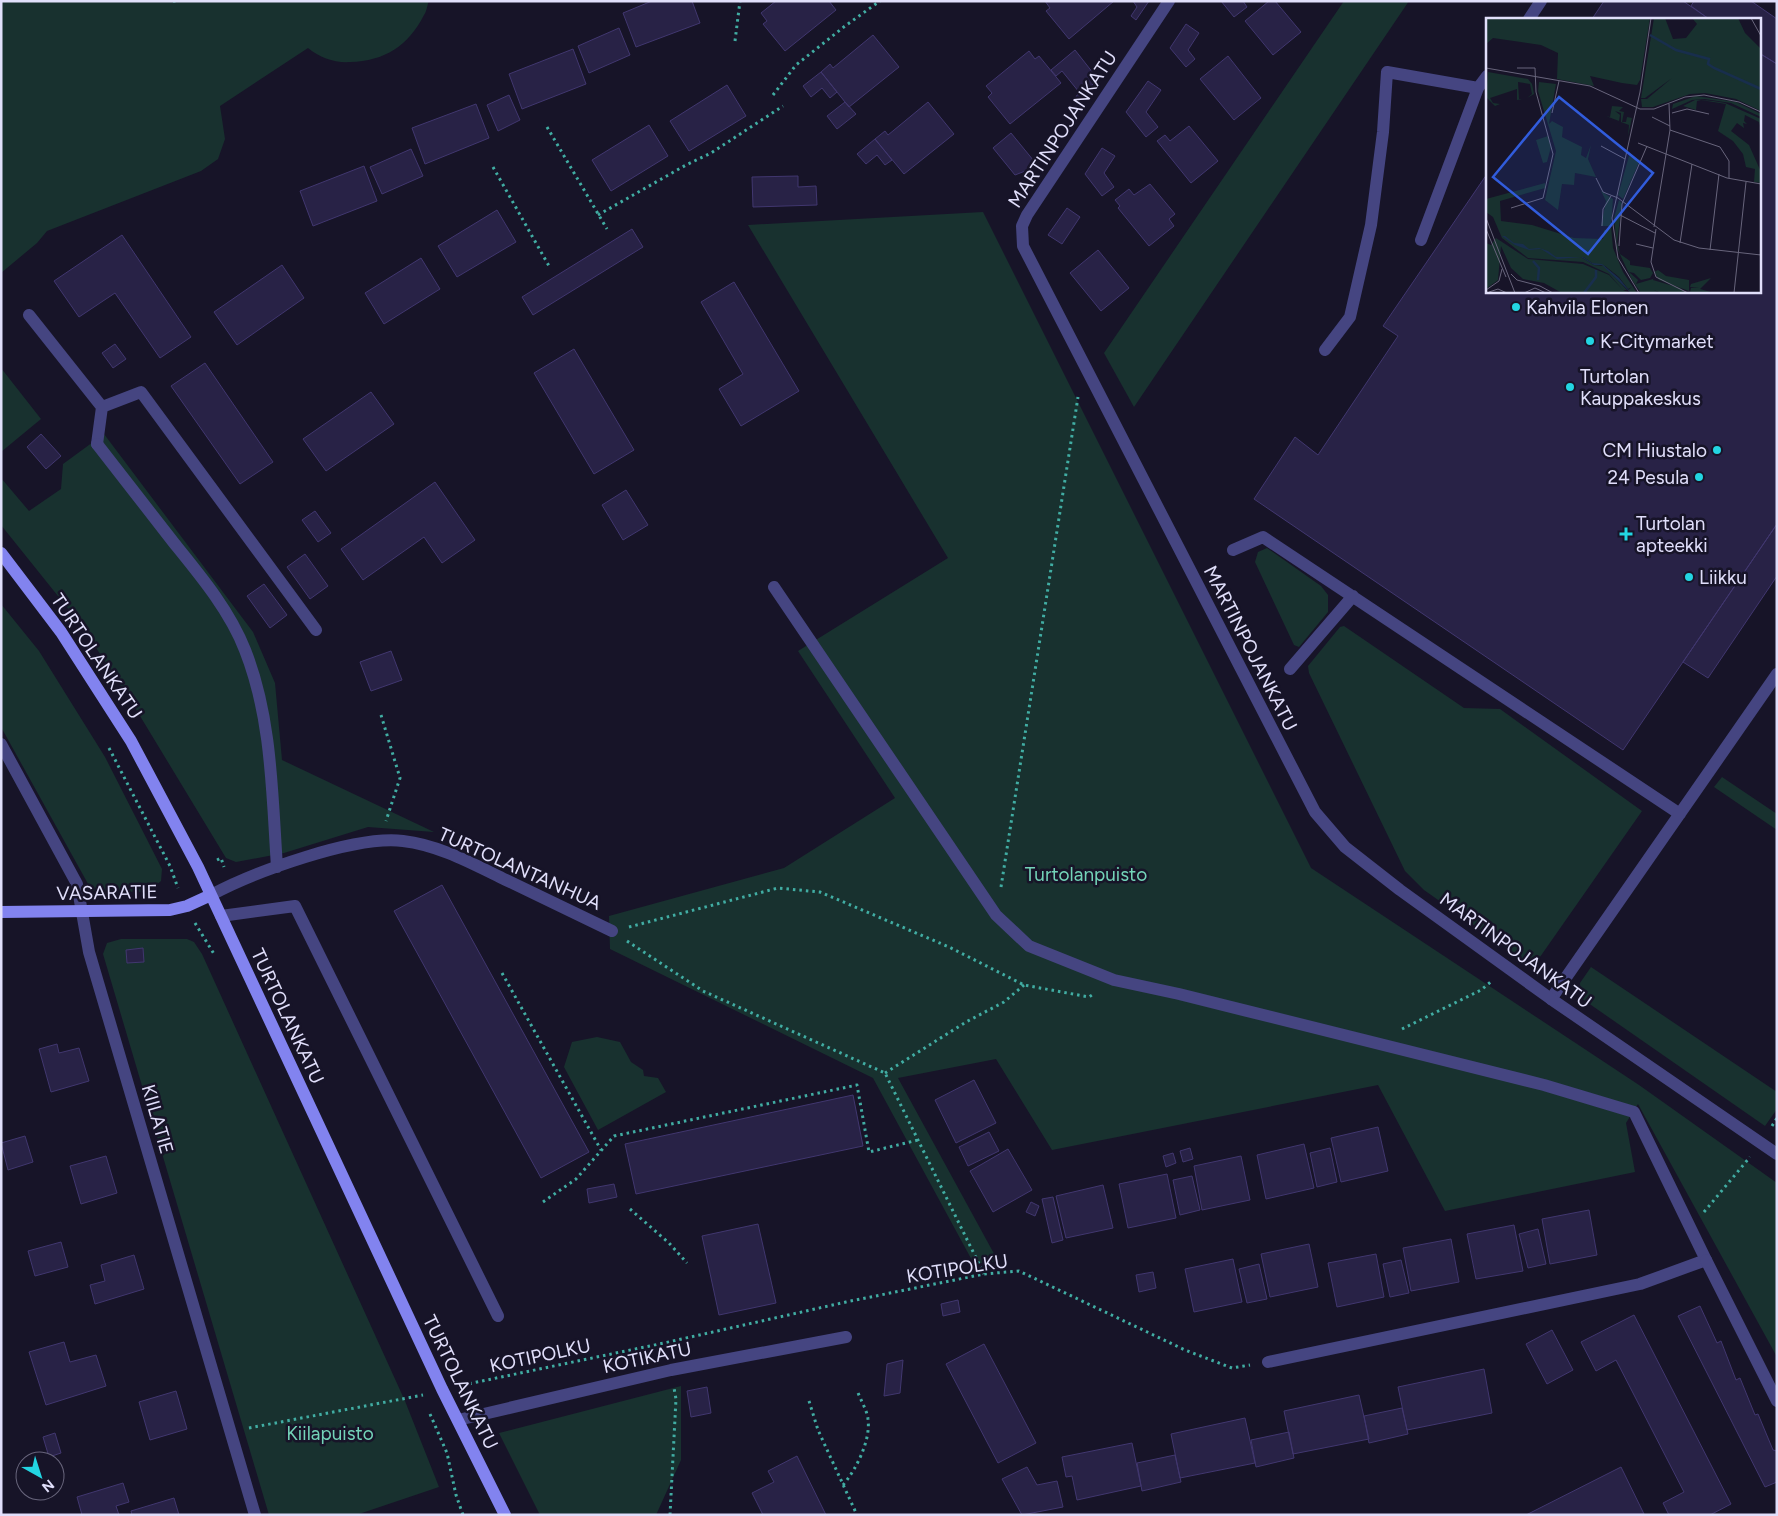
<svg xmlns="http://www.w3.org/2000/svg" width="1778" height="1516" font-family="Figtree,sans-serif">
<rect width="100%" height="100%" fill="#171428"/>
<path fill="#18312f" d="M 1,1 L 429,1 C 427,5 427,11 424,15 C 408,46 385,61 350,62 C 335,63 320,58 308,48 L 220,106 L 225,139 L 218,159 L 201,171 L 47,231 L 37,243 L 1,273 Z
M 1344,1 L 1409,1 L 1134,407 L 1104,353 Z
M 983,212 L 1311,868 L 1639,1085 L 1777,1183 L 1777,1357 L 1638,1104 L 1626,1123 L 1635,1172 L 1445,1211 L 1378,1085 L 1052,1150 L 996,1059 L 898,1078 L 998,1261 L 974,1264 L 873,1078 L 610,949 L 609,916 L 784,868 L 895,798 L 798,651 L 948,558 L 748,225 Z
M 1,368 L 41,419 L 1,452 Z
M 104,434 L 253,632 L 275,683 L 282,760 L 434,832 L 368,827 L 284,853 L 236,862 L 226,858 L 137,711 L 82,626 L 1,525 L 1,478 L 29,511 L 61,489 L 63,464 Z
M 1267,548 L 1321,586 L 1328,595 L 1328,612 L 1299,647 L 1294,645 L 1255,562 L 1258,552 Z
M 1,604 L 39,651 L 105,757 L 162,869 L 161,881 L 150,890 L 144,892 L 92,891 L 1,727 Z
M 1344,626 L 1464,708 L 1500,709 L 1642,811 L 1533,967 L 1424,890 L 1405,871 L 1309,673 L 1308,666 L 1340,627 Z
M 1722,777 L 1777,814 L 1777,830 L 1714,787 Z
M 121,939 L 187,939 L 194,942 L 202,954 L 405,1401 L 439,1487 L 356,1515 L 269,1515 L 103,954 L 107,943 Z
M 1591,967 L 1777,1092 L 1777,1109 L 1765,1126 L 1581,998 L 1580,983 Z
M 597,1037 L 620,1042 L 631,1062 L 643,1070 L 644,1076 L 658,1078 L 666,1092 L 598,1130 L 564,1067 L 572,1042 Z
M 681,1386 L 681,1460 L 656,1515 L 540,1515 L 499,1433 Z"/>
<path fill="#282246" stroke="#41376f" d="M 652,1 L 692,1 L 700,23 L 636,47 L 623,13 Z
M 776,1 L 829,1 L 836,10 L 785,51 L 763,24 L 767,21 L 761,13 Z
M 1045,1 L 1114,1 L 1069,39 L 1046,11 L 1050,8 Z
M 1133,1 L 1149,1 L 1136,20 L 1131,16 L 1137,7 Z
M 1221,1 L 1243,1 L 1247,7 L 1234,17 Z
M 1269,1 L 1275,1 L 1301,32 L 1273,55 L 1245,21 Z
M 1604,1 L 1683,1 L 1709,19 L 1592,19 Z
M 1694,1 L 1751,1 L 1777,19 L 1777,64 L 1759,53 L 1759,19 L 1709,19 L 1691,6 Z
M 1186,24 L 1199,33 L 1188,50 L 1195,59 L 1186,67 L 1170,48 Z
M 619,28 L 630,55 L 589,73 L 578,46 Z
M 873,35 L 899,67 L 849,107 L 821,72 L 830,64 L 833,68 Z
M 573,49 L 586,84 L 522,109 L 509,74 Z
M 1075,50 L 1097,78 L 1078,106 L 1073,102 L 1079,92 L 1062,71 L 1056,76 L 1051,70 Z
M 1029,51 L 1035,59 L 1039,56 L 1061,83 L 1010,124 L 988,97 L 992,93 L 986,86 Z
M 1759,53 L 1777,64 L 1777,524 L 1623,750 L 1254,499 L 1295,437 L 1318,455 L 1398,336 L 1383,326 L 1487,174 L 1487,291 L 1759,291 Z
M 1228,56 L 1261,98 L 1234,120 L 1200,79 Z
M 821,72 L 837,92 L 830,98 L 822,88 L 811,97 L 803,86 Z
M 1148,81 L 1161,90 L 1146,112 L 1158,127 L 1146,137 L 1126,112 Z
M 727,85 L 746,116 L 689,151 L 670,121 Z
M 509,95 L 520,120 L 498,131 L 487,105 Z
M 845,102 L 856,114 L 837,129 L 827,116 Z
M 928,102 L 954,134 L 904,174 L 875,139 L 885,131 L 888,135 Z
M 476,104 L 489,138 L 425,164 L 412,128 Z
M 649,125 L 668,156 L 611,191 L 592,160 Z
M 1189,126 L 1218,161 L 1191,183 L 1157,141 L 1165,135 L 1170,141 Z
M 1011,133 L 1038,166 L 1015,175 L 993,148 Z
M 875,139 L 892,160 L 885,165 L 877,155 L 866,164 L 857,154 Z
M 1102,148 L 1115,156 L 1104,173 L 1114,187 L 1102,196 L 1085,174 Z
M 411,149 L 423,176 L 382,194 L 370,167 Z
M 364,166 L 377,201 L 313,226 L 300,191 Z
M 798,176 L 798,187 L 816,186 L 817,205 L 753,207 L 752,177 Z
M 1150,184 L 1175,214 L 1169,219 L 1174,226 L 1149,246 L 1118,208 L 1120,206 L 1115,200 L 1129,189 L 1134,195 Z
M 1067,208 L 1080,217 L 1062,244 L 1048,235 Z
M 497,210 L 516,242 L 457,277 L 438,246 Z
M 632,229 L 643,247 L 533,315 L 522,297 Z
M 122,235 L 191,337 L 160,358 L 115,293 L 79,317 L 54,281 Z
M 1098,250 L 1129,288 L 1101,311 L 1070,273 Z
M 421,258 L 440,289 L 384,324 L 365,293 Z
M 282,265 L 304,298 L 237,345 L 214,312 Z
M 734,282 L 799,391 L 741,426 L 719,389 L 743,374 L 701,302 Z
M 115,344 L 126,359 L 113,368 L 102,353 Z
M 574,349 L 634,450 L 594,474 L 534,373 Z
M 205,363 L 273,462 L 240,484 L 171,386 Z
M 371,392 L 394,424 L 326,471 L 303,439 Z
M 41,434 L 61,456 L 46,469 L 27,447 Z
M 435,482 L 475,540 L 442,563 L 424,537 L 363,580 L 341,549 Z
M 626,490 L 648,525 L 623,540 L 602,505 Z
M 315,511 L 331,533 L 318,542 L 302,520 Z
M 1777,524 L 1777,576 L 1708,678 L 1683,662 Z
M 305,554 L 328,586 L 310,599 L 287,567 Z
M 264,584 L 287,615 L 270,628 L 247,596 Z
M 391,651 L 402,680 L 371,691 L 360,662 Z
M 442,885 L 589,1152 L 541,1178 L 394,911 Z
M 143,948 L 144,962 L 127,963 L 126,950 Z
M 57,1044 L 59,1053 L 79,1048 L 89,1081 L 51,1092 L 39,1049 Z
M 974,1080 L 996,1123 L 956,1143 L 935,1100 Z
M 853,1095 L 863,1146 L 636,1194 L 625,1144 Z
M 1378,1127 L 1388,1171 L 1341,1182 L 1331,1138 Z
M 989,1132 L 999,1151 L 968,1166 L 959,1147 Z
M 25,1136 L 33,1162 L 8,1170 L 1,1143 Z
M 1304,1144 L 1314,1188 L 1266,1199 L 1257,1155 Z
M 1190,1148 L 1193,1159 L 1183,1162 L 1180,1151 Z
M 1330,1148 L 1337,1182 L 1317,1187 L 1310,1153 Z
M 1008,1149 L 1032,1190 L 993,1212 L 970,1171 Z
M 1173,1153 L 1176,1163 L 1166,1167 L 1163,1156 Z
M 106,1156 L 117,1193 L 81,1204 L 70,1166 Z
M 1241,1156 L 1250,1200 L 1202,1210 L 1194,1166 Z
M 1167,1174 L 1176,1218 L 1128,1228 L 1119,1184 Z
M 1192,1176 L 1200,1210 L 1180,1215 L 1173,1180 Z
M 614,1184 L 617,1197 L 589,1203 L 587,1189 Z
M 1103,1185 L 1113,1228 L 1066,1238 L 1056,1196 Z
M 1053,1197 L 1063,1240 L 1052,1243 L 1042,1199 Z
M 1031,1202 L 1039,1206 L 1035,1216 L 1026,1212 Z
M 1589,1210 L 1597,1255 L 1550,1264 L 1542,1219 Z
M 758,1224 L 776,1303 L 719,1315 L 702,1236 Z
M 1514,1225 L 1523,1271 L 1476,1279 L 1467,1234 Z
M 1538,1229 L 1546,1264 L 1528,1268 L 1519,1234 Z
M 1451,1239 L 1459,1282 L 1411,1291 L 1403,1248 Z
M 61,1242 L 68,1267 L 35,1276 L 28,1251 Z
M 1309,1244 L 1318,1287 L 1270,1297 L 1261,1254 Z
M 1376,1254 L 1384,1297 L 1337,1307 L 1328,1263 Z
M 134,1255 L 144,1289 L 95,1304 L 90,1285 L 105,1281 L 101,1265 Z
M 1233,1259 L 1242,1302 L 1194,1312 L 1185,1269 Z
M 1401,1260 L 1409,1293 L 1390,1297 L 1383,1264 Z
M 1259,1264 L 1267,1299 L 1247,1303 L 1239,1269 Z
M 1153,1272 L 1156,1288 L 1139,1292 L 1136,1275 Z
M 958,1300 L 960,1312 L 943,1316 L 941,1304 Z
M 1700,1306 L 1717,1343 L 1721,1341 L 1736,1380 L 1740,1378 L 1755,1415 L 1758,1414 L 1773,1450 L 1777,1451 L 1777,1482 L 1765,1487 L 1678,1316 Z
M 1634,1315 L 1731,1504 L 1710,1515 L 1669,1515 L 1663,1503 L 1684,1492 L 1616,1360 L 1596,1371 L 1581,1342 Z
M 1552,1330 L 1573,1370 L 1547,1384 L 1526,1344 Z
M 64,1342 L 70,1362 L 96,1355 L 106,1386 L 46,1405 L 29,1352 Z
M 984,1344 L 1036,1443 L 998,1463 L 946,1364 Z
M 903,1360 L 900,1393 L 884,1396 L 887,1364 Z
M 1484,1369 L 1492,1413 L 1407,1430 L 1398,1387 Z
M 707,1387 L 711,1413 L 691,1417 L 687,1391 Z
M 176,1391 L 187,1429 L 150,1440 L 139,1402 Z
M 1359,1395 L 1369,1439 L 1293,1454 L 1284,1411 Z
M 1402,1408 L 1408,1434 L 1369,1443 L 1364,1416 Z
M 1245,1418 L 1255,1463 L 1180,1478 L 1171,1434 Z
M 1289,1432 L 1294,1458 L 1256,1467 L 1251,1440 Z
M 55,1433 L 61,1453 L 49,1457 L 43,1437 Z
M 1132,1443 L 1141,1486 L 1077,1500 L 1072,1476 L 1066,1477 L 1062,1457 Z
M 1175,1455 L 1181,1482 L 1142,1491 L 1137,1463 Z
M 797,1456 L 826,1515 L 763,1515 L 752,1493 L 774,1482 L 768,1471 Z
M 1027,1467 L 1037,1485 L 1057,1481 L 1063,1507 L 1022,1515 L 1002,1479 Z
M 1621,1467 L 1644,1514 L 1526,1515 Z
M 123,1483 L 129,1502 L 116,1506 L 119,1515 L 82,1515 L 77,1497 Z
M 174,1498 L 179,1515 L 132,1515 L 131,1511 Z"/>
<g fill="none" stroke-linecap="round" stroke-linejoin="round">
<path stroke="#41ada3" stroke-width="3" stroke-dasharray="2.5 4" stroke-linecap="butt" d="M 173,1 L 176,1
M 735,41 L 740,1
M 773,95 L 796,65 L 845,26 L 880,1
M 547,127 L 607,229
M 493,167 L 549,266
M 598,215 L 686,165 L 711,153 L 783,106
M 381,715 L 400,778 L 386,821
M 109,748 L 170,866 L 178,888
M 217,860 L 221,858 L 224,867
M 1001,887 L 1078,397
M 195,923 L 214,954
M 629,927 L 778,888 L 820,892 L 949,947 L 1024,985 L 1089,997 L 1095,993
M 627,941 L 703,991 L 885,1073 L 984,1274
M 502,973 L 601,1150
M 1402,1029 L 1481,990 L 1493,980
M 885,1073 L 966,1022 L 1004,1002 L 1024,985
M 1772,1126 L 1777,1118
M 543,1202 L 576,1179 L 614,1136 L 857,1085 L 869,1152 L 918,1140
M 630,1209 L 669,1243 L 687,1263
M 1704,1212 L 1750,1157
M 463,1385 L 664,1343 L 846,1302 L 984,1274 L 1019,1271 L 1185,1350 L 1232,1368 L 1250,1365
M 809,1401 L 818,1430 L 857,1515
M 430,1414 L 447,1453 L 456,1495 L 463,1515
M 249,1428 L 423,1395
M 843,1485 C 856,1470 871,1440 868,1419 C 867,1410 860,1399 857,1390
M 670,1515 L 676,1399 L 674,1388"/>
<path stroke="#454581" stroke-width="12" d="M 1529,19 L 1541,1
M 1421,240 L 1478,88 L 1487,76
M 29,315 L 102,407 L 141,392 L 316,630
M 1325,350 L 1350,317 L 1371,225 L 1383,132 L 1387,72 L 1478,88
M 97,444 L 102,407
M 1233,550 L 1263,537 L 1680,814
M 774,587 L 996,915 L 1029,946 L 1114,980 L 1179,994 L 1544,1085 L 1634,1112 L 1706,1260 L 1640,1284 L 1268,1362
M 1290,669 L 1353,596
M 221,916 L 295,906 L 498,1316
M 1551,999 L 1777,674"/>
<path stroke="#454581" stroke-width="12" d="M 1169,1 L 1027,215 L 1022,226 L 1023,246 L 1315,812 L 1345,847 L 1400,890 L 1551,999 L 1777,1154
M 97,444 C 123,477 148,510 174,543 C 200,575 230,611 245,650 C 272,718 272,794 277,867
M 1,744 L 77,884 L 89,952 L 255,1515
M 211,895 C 254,872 355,835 403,841 C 439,845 473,864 506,880 C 541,897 576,914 612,931
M 1706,1260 L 1777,1401
M 458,1420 L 671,1370 L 846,1337"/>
<path stroke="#8283ef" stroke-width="12" d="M 1,553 L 61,632 L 131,741 L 198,867 L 442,1389 L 505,1515
M 1,912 L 170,910 L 187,906 L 211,895"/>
</g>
<g fill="#23d5e2" stroke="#171428" stroke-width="2">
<circle cx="1516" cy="307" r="5"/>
<circle cx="1590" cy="341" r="5"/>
<circle cx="1570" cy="387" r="5"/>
<circle cx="1717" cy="450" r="5"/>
<circle cx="1699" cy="477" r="5"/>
<path d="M1623.5 526.5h5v5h5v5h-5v5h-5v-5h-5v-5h5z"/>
<circle cx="1689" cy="577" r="5"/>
</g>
<g text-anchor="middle" stroke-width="5" stroke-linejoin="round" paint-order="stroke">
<g font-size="19" fill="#e1dffb" stroke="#171428">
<text transform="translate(1062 129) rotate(-57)" y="7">MARTINPOJANKATU</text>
<text transform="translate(1251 648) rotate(63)" y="7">MARTINPOJANKATU</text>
<text transform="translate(97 656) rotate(56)" y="7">TURTOLANKATU</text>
<text transform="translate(520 868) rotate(24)" y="7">TURTOLANTANHUA</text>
<text transform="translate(107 892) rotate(-1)" y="7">VASARATIE</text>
<text transform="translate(1516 950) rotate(36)" y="7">MARTINPOJANKATU</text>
<text transform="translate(288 1016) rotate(65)" y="7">TURTOLANKATU</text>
<text transform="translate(158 1119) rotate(74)" y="7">KIILATIE</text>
<text transform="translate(957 1268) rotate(-9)" y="7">KOTIPOLKU</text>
<text transform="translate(540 1355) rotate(-12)" y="7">KOTIPOLKU</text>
<text transform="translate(647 1357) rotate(-12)" y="7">KOTIKATU</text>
<text transform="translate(461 1382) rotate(64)" y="7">TURTOLANKATU</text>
</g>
<g font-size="19" fill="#e1dffb" stroke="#171428" text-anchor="start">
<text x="1526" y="314">Kahvila Elonen</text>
<text x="1600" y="348">K-Citymarket</text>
<text x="1580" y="383">Turtolan<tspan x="1580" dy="22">Kauppakeskus</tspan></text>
<text x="1707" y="457" text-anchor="end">CM Hiustalo</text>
<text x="1689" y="484" text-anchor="end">24 Pesula</text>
<text x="1636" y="530">Turtolan<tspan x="1636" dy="22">apteekki</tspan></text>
<text x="1699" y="584">Liikku</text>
</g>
<g font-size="19" fill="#73d3b8" stroke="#171428">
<text x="1086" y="881">Turtolanpuisto</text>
<text x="330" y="1440">Kiilapuisto</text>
</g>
</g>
<g transform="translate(1486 18)">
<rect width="275" height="275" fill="#171428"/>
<path d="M 0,0 L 164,0 L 154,62 L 151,67 L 136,65 L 104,58 L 108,68 L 71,61 L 72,35 L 55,27 L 7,20 L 0,26 ZM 168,0 L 179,0 L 187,21 L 200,20 L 211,6 L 206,0 L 252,0 L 259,15 L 275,31 L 275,93 L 250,81 L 219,75 L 204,76 L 167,89 L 156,89 L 155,81 L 161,81 L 186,60 L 159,80 L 155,80 ZM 2,54 L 42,61 L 46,66 L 48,76 L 41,80 L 46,76 L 44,66 L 32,64 L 33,81 L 36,81 L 31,82 L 31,71 L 4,80 L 7,85 L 14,86 L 9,88 L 0,79 ZM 53,64 L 70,66 L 63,106 L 66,103 L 77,109 L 76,119 L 96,129 L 95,137 L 100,140 L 105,127 L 102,141 L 110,159 L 89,155 L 88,167 L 76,166 L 72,192 L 59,182 L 70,133 L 52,73 ZM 210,78 L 250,84 L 275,96 L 275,99 L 245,85 L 219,81 L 206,82 L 186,91 L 187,86 ZM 209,82 L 216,82 L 227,83 L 239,85 L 275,101 L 275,111 L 273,104 L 259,97 L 258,103 L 261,106 L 257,105 L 258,110 L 251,105 L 245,113 L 263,127 L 275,154 L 275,165 L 268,164 L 269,151 L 260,149 L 257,136 L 247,123 L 232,113 L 240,86 L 215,82 L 211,83 L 210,92 L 197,88 ZM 126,88 L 137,89 L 133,93 L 138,94 L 136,104 L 140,104 L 141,99 L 146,100 L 142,118 L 143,107 L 135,104 L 135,95 L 129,93 L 134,97 L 133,103 L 120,98 L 124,99 ZM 62,118 L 65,129 L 61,144 L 57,145 L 50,122 ZM 143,138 L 154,142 L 137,181 L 132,177 ZM 59,165 L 59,170 L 14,183 L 15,203 L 46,207 L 88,220 L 117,221 L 118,212 L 122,212 L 123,208 L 115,208 L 120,183 L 115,173 L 127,181 L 125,208 L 127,230 L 137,254 L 151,275 L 145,275 L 142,272 L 146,269 L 142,271 L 133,259 L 119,248 L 106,245 L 97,239 L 87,240 L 95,239 L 108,247 L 118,248 L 141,272 L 137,272 L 123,256 L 97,244 L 42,240 L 16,220 L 7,199 L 0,194 L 0,181 ZM 133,182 L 136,185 L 131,224 L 134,236 L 144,243 L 144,247 L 164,250 L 167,255 L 164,260 L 155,262 L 148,255 L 143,254 L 152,262 L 150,266 L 167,261 L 168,257 L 167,262 L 194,270 L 200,275 L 175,275 L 168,272 L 173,275 L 155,275 L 146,262 L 131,230 L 128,200 ZM 10,220 L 42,241 L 97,246 L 123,257 L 137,272 L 144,275 L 76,275 L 58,265 L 37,261 L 25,250 L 15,228 L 12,262 L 0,271 L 0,225 L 5,227 ZM 172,252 L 180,258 L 203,262 L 203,273 L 173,262 L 168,254 ZM 225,260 L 214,271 L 228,275 L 204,275 L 205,270 L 213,270 L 204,269 L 205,266 Z" fill="#18312f"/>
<path d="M 16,218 L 19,218 L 28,225 L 37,226 L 43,231 L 53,230 L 62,233 L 70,239 L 97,239 L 106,245 L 116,246 L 133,260 L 145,275 L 116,247 L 108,247 L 95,239 L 71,241 L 55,231 L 43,232 L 29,227 Z" fill="#182e4d"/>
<path fill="none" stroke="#182e4d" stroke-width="2.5" d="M 164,17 L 190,32 L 223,41 L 222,46 L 228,50 L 275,71M 47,243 L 53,250 L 52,262M 98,275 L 110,259 L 110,252"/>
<path fill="none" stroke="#68657c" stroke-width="1" d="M 265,0 L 275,18M 0,50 L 104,68 L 154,91 L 168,91 L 199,79 L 218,77 L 253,84 L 275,94M 66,95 L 73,63M 186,95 L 201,91 L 223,96M 166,99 L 184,108M 184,112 L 234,129 L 243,143 L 243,160M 152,125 L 241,160 L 275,166M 115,128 L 139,141M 110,160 L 117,174 L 132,180 L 188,222 L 213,230 L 275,237M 25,190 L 57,180 L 67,136 L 50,74 L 49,50 L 31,50M 134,197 L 169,215M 0,200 L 29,275M 116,208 L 117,191 L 125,178M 168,209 L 184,112 L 183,86M 0,211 L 20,259M 170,211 L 165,244 L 170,259 L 202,275M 194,225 L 206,146M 150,226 L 167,230M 133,228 L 136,186 L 161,128M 224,232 L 233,156M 25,256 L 31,262 L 54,268 L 67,275M 0,272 L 13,263 L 16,251M 3,274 L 12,271 L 21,275M 38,275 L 49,270 L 60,275M 153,275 L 132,240 L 126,200 L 154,74 L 165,0M 248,275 L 260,164"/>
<path fill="#315cdc" fill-opacity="0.15" stroke="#315cdc" stroke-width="2.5" d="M 73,79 L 167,155 L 102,236 L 7,159 Z"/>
<rect width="275" height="275" fill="none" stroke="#e1dffb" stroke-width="2.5"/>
</g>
<rect width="1778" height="1516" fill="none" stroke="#e1dffb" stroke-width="5"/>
<g transform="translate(40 1476) rotate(141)"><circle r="24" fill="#171428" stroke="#68657c"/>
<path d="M0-4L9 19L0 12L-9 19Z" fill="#23d5e2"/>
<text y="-8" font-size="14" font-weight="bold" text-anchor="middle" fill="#e1dffb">N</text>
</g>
</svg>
